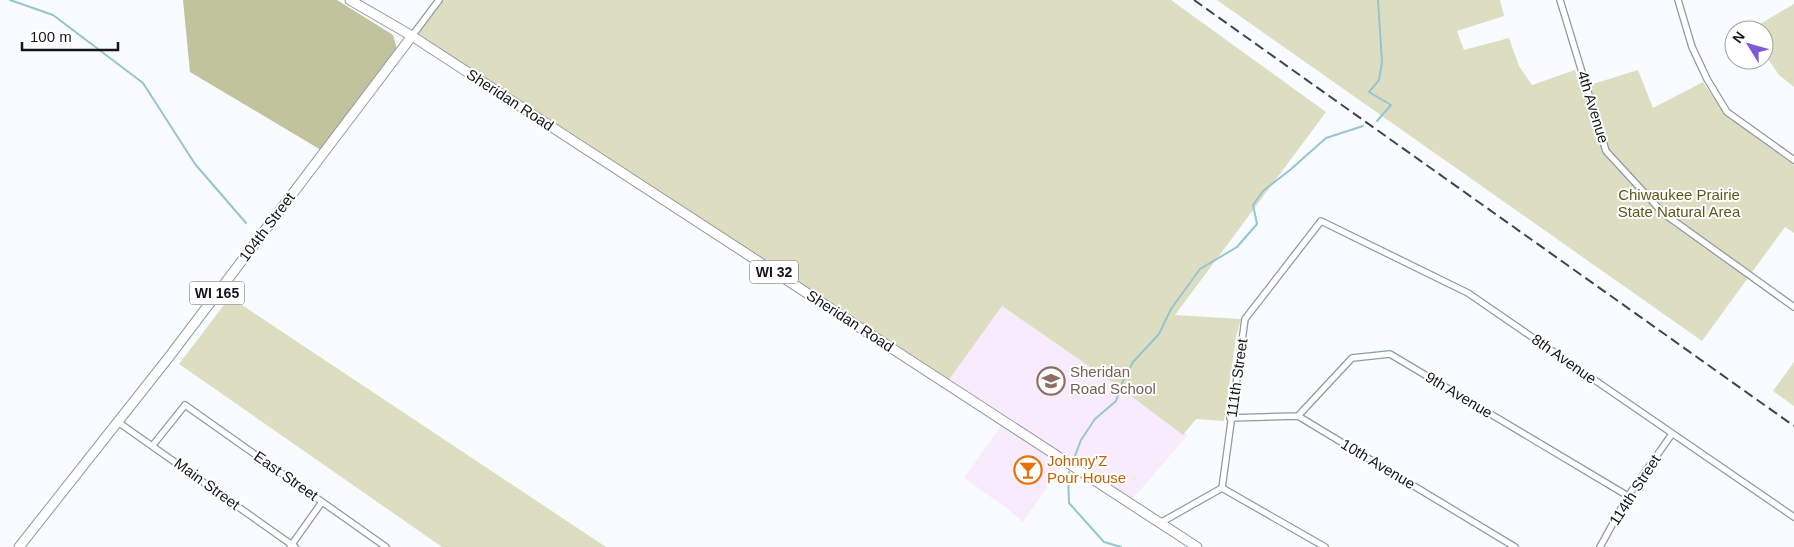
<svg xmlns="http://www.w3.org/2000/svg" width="1794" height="547" font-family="Arial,sans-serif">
<rect width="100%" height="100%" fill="#f8fbff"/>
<path fill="#f9ebfe" d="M 1002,306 L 1188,435 L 1129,503 L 1064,462 L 1023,522 L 1008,509 L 964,478 L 1004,422 L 931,375 Z"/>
<path fill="#dddec1" d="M 441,0 L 1171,0 L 1326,112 L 1175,315 L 1241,319 L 1236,337 L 1224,421 L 1196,419 L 1183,435 L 1119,387 L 1002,306 L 948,381 L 481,77 L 425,38 L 419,34 L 419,30 Z
M 1217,0 L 1500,0 L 1504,16 L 1457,31 L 1464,50 L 1509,38 L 1519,66 L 1532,85 L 1575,70 L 1580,88 L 1638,70 L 1653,108 L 1703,82 C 1726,120 1759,140 1794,165 L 1794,233 L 1785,227 L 1702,341 Z
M 1794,4 L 1794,87 L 1779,75 L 1764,53 L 1764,30 L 1754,30 L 1753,28 Z
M 230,297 L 606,547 L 442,547 L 179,364 Z
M 1794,362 L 1794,406 L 1773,391 Z"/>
<path fill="#c1c39c" d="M 183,0 L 337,0 L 393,35 L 397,49 L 393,58 L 321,150 L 190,72 Z"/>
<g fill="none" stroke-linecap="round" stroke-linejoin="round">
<path stroke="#96c4d3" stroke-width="2" d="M 10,0 L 53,15 L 143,83 L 195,164 L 246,223
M 1377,121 L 1391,105 L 1369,92 L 1379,80 L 1382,62 L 1378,0
M 1073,461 L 1081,440 L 1095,419 L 1116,401 L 1123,381 L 1133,362 L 1159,334 L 1171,309 L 1200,269 L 1237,247 L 1257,224 L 1253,205 L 1263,191 L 1290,170 L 1326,138 L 1363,126
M 1069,472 L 1068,476 L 1069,503 L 1104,542 L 1121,547"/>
<g stroke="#9199a2" stroke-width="8">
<path id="street" d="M 1560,0 L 1606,151 L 1663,213 L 1794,307
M 1678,0 L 1692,47 L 1707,79 L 1727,112 L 1794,160
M 412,36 L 439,0
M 1298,416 L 1352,358 L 1390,354 L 1628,496
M 1230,418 L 1298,416 L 1515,547
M 118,422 L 295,547
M 153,445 L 185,405 L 386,547
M 1222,488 L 1325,547
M 1160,523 L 1222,488 L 1245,319 L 1321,221 L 1468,293 L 1794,517
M 290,547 L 322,502
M 1600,547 L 1628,496 L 1672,434"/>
</g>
<g stroke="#9199a2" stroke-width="11">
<path id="primary" d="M 350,0 L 412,36 L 1197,547
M 19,547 L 169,357 L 412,36"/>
</g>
<use href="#street" stroke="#fff" stroke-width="5.5"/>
<use href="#primary" stroke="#fff" stroke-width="9"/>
<path stroke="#414447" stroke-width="2" stroke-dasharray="10 5" stroke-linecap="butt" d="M 1194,0 L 1794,426"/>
</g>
<defs>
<g id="school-ring" transform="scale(1.4375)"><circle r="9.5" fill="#fff" stroke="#8d6e63" stroke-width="1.5"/><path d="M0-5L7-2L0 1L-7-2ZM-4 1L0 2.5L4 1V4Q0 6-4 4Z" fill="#8d6e63"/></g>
<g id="bar-ring" transform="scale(1.4375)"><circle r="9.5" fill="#fff" stroke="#e8710a" stroke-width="1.5"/><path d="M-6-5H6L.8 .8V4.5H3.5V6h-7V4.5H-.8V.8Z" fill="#e8710a"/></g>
</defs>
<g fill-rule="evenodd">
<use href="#school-ring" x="1051" y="381"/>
<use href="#bar-ring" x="1028" y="470"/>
</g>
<g text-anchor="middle" stroke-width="4" stroke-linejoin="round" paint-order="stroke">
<g fill="#fff" stroke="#5a5c5e" stroke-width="1">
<rect x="750" y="260.5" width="48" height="23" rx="4"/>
<rect x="189.5" y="281.5" width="55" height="23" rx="4"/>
</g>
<g font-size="14" font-weight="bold" fill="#131619">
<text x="774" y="277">WI 32</text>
<text x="217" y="298">WI 165</text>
</g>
<g font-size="15" fill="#131619" stroke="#fff">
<text transform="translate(510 100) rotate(33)" y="5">Sheridan Road</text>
<text transform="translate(1593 107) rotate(73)" y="5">4th Avenue</text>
<text transform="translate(267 227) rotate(-53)" y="5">104th Street</text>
<text transform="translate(850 321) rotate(33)" y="5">Sheridan Road</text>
<text transform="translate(1564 359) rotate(35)" y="5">8th Avenue</text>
<text transform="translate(1237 378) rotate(-82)" y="5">111th Street</text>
<text transform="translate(1459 395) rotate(31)" y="5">9th Avenue</text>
<text transform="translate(1378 464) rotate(31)" y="5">10th Avenue</text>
<text transform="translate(286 476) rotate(35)" y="5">East Street</text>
<text transform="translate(207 484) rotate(36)" y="5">Main Street</text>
<text transform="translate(1635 490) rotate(-57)" y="5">114th Street</text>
</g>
<g font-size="15" fill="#58591b" stroke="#fff">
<text x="1679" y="200">Chiwaukee Prairie<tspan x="1679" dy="17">State Natural Area</tspan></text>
</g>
<g font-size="15" fill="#785e54" stroke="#fff" text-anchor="start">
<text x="1070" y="377">Sheridan<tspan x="1070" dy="17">Road School</tspan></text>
</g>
<g font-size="15" fill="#c56008" stroke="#fff" text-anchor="start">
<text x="1047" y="466">Johnny'Z<tspan x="1047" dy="17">Pour House</tspan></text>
</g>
</g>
<g transform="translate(1749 45) rotate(307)"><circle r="24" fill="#ffffff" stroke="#a1a2a3"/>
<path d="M0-4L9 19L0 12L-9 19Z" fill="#7c58d2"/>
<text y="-8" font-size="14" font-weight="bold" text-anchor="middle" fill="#131619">N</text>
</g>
<path d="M22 42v8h96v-8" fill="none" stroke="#131619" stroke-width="2.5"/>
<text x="30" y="42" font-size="15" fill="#131619" stroke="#ffffff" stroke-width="4" paint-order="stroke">100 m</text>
</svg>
